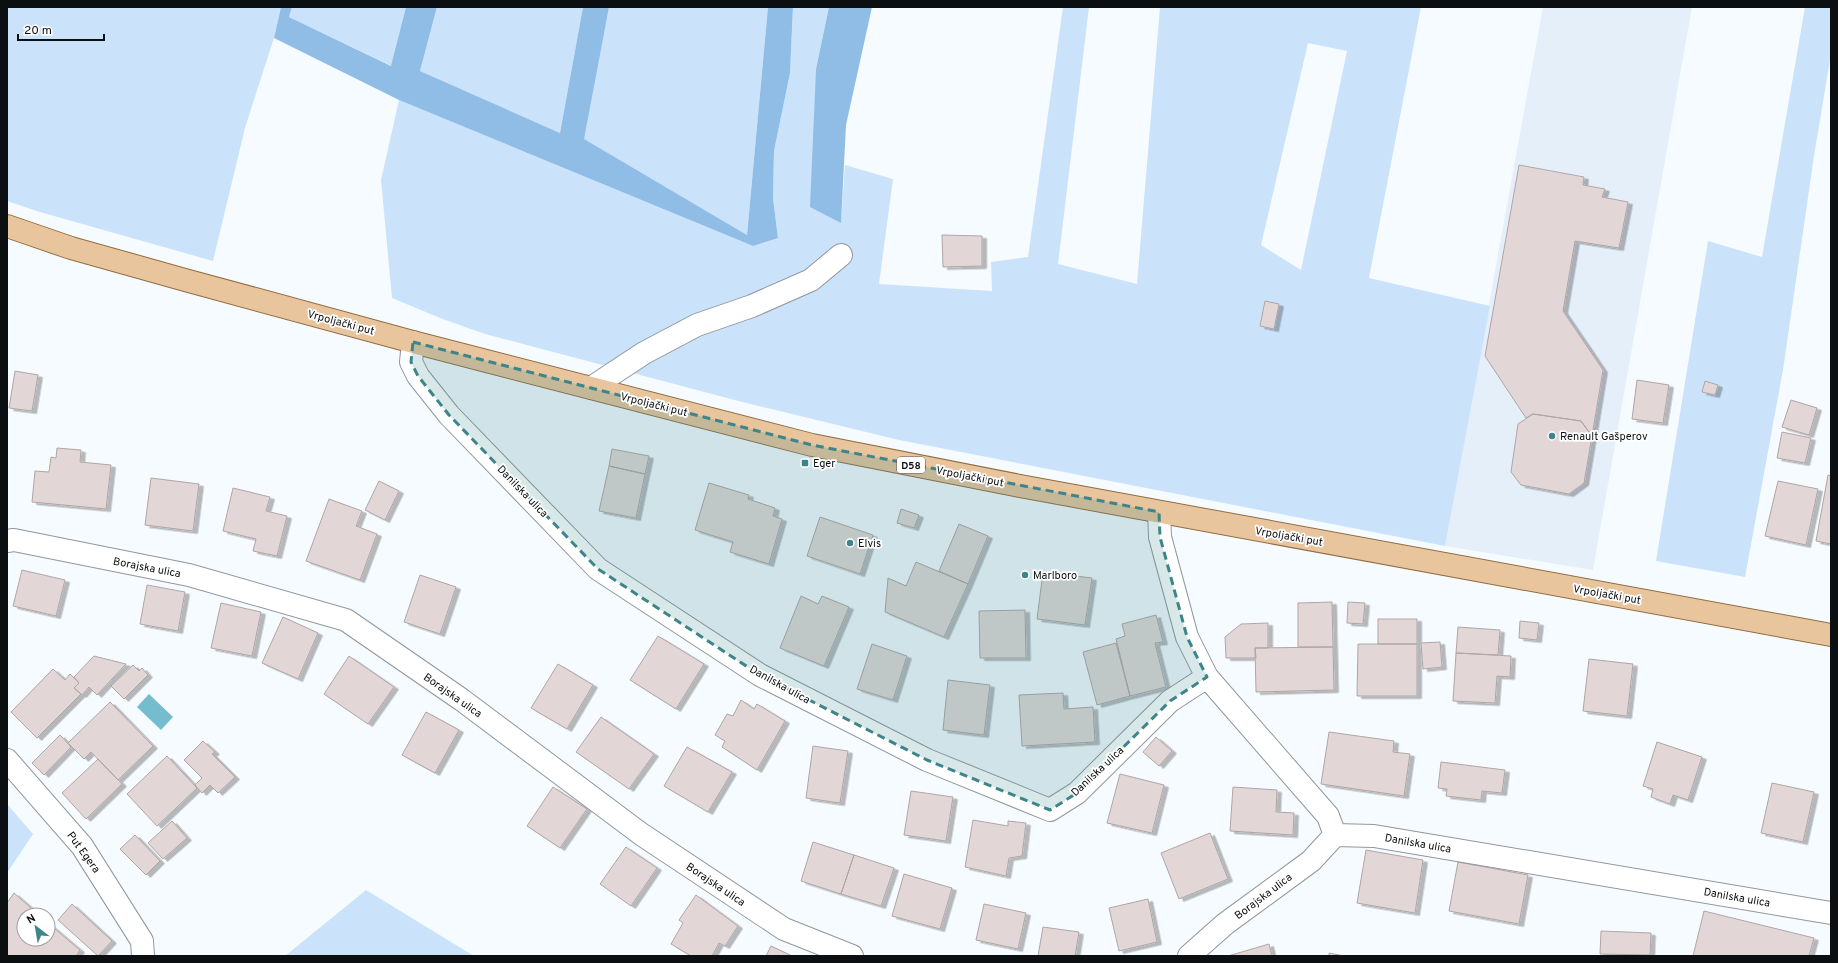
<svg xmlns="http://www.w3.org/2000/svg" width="1838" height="963" font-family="Overpass,sans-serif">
<defs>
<filter id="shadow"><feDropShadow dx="4.5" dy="2.5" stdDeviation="0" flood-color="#0004"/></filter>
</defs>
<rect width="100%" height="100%" fill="#f6fbff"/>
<path fill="#e5eff9" d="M 1543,7 L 1692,7 L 1593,570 L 1445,546 Z"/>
<path fill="#cbe3fa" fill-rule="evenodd" d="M 7,7 L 281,7 L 274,38 L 245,128 L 213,261 L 40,212 L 7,201 Z
M 292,7 L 406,7 L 392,66 L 289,17 Z
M 437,7 L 583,7 L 560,133 L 420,71 Z
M 609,7 L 768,7 L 747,235 L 583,139 Z
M 793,7 L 829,7 L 816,69 L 841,222 L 845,165 L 893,179 L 879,284 L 992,291 L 991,262 L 1028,257 L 1063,7 L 1089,7 L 1058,264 L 1137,284 L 1160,7 L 1421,7 L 1369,278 L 1490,306 L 1445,546 L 899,440 L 746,403 L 485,334 L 440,318 L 392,298 L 381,180 L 399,100 L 753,246 L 778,237 L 773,198 L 774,151 L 790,73 ZM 1308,43 L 1347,51 L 1301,270 L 1261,245 Z
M 1805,7 L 1831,7 L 1831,54 L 1814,156 L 1783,370 L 1745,577 L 1656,561 L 1708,241 L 1762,257 Z
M 7,804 L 33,834 L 7,873 Z
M 366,890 L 474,956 L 285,956 Z"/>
<path fill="#90bde6" d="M 281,7 L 292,7 L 289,17 L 391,66 L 406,7 L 437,7 L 420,71 L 560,133 L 583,7 L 609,7 L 584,139 L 747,235 L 768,7 L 793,7 L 790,73 L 774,151 L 773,198 L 778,238 L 753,246 L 399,100 L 274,38 Z
M 829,7 L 872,7 L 846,125 L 841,223 L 810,207 L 816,69 Z"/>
<path fill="#74bcce" d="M 149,694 L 173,717 L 161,730 L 137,707 Z"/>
<path fill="#e2d7d6" stroke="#b0a5a4" filter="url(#shadow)" d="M 1519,165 L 1584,177 L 1583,185 L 1605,189 L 1602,197 L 1628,202 L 1619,248 L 1575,241 L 1563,311 L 1603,370 L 1592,436 L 1581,421 L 1533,414 L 1526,418 L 1485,356 Z
M 942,235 L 982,236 L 982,266 L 943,267 Z
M 1265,301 L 1279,304 L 1274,329 L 1260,326 Z
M 15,371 L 38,375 L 32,411 L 9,408 Z
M 1637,380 L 1669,385 L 1663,423 L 1632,419 Z
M 1705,381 L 1718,385 L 1715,395 L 1702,392 Z
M 1791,400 L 1817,408 L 1809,435 L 1782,427 Z
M 1533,414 L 1581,421 L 1592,436 L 1584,483 L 1569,494 L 1521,485 L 1511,472 L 1518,424 Z
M 1782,432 L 1811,438 L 1805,463 L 1777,458 Z
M 57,448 L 81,450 L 80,462 L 111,465 L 106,509 L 32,502 L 35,471 L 49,472 L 51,457 L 56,458 Z
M 612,449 L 649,456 L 645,474 L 609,466 Z
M 609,466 L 645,474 L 636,518 L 599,511 Z
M 1828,475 L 1831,476 L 1831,544 L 1816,541 Z
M 151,478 L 199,484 L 193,531 L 145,525 Z
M 379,481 L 399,491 L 385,520 L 365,510 Z
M 1778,481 L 1818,489 L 1806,545 L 1765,536 Z
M 709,483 L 749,495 L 748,499 L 775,508 L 773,516 L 782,519 L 769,564 L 730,552 L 733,542 L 695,530 Z
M 233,488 L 270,497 L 266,511 L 287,516 L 277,556 L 253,551 L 256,539 L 223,531 Z
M 329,499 L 362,511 L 356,526 L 377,534 L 360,580 L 306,561 Z
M 901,509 L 919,515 L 914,528 L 897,523 Z
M 820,517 L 873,535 L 860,574 L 807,556 Z
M 959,524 L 988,536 L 968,584 L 939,571 Z
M 916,562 L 968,584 L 944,637 L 885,612 L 888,578 L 906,586 Z
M 22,570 L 65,580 L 56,616 L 13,606 Z
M 1043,572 L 1092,578 L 1085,625 L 1037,619 Z
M 420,575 L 456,587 L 440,634 L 404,622 Z
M 147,585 L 185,592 L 178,631 L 140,624 Z
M 801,596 L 818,604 L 822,596 L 849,607 L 824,666 L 780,648 Z
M 1332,602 L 1333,647 L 1298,647 L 1298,603 Z
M 1348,602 L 1365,603 L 1363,624 L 1347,623 Z
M 221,603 L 261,612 L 252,656 L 211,648 Z
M 1025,610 L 1026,658 L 980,658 L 979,611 Z
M 1156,615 L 1163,642 L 1155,643 L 1166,687 L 1130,696 L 1116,639 L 1125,636 L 1122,624 Z
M 283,617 L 318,633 L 298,679 L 262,663 Z
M 1378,619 L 1417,619 L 1417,644 L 1378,644 Z
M 1520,621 L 1539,623 L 1537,640 L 1519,638 Z
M 1268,623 L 1268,648 L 1255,648 L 1256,658 L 1226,658 L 1225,637 L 1241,624 Z
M 1458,627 L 1500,630 L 1498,655 L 1456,653 Z
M 658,636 L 704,664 L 676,709 L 630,680 Z
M 1440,642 L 1442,667 L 1423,669 L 1421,643 Z
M 1116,643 L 1130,696 L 1097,705 L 1083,652 Z
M 872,644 L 907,656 L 893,700 L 857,689 Z
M 1358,644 L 1417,644 L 1417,696 L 1357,696 Z
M 1333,647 L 1334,690 L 1256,692 L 1255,648 Z
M 1456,653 L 1511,656 L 1510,677 L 1497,676 L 1495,703 L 1453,701 Z
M 94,656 L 126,664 L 97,695 L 89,687 L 82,695 L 74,688 L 79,683 L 74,677 Z
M 349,656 L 394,687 L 368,724 L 324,694 Z
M 1589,659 L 1633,664 L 1627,716 L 1583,711 Z
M 558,664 L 593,685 L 567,729 L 531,708 Z
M 133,665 L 139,671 L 142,668 L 148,675 L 124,699 L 111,686 Z
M 53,669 L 65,680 L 70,674 L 79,683 L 74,688 L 81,694 L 37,738 L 11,712 Z
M 948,680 L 990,685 L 984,735 L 943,730 Z
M 1063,693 L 1064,709 L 1093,707 L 1095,742 L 1022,746 L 1019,695 Z
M 741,700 L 754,709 L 757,704 L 785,721 L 757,770 L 722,747 L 725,741 L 715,735 L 727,714 L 733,716 Z
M 110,702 L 153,746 L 118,780 L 91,752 L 84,759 L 68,743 Z
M 426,712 L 459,730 L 435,773 L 402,755 Z
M 601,717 L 654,754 L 629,789 L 576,752 Z
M 1329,732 L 1394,741 L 1393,752 L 1410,754 L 1404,796 L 1321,784 Z
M 60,735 L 71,747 L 44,775 L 32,763 Z
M 1156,737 L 1172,751 L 1159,766 L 1143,752 Z
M 203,741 L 215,752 L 212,754 L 235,777 L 218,793 L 210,785 L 202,793 L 195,785 L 202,778 L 184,760 Z
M 1657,742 L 1702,757 L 1688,800 L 1673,795 L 1670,804 L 1651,797 L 1653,789 L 1643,786 Z
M 813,746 L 848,751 L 840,803 L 806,798 Z
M 687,747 L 732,772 L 708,812 L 664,786 Z
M 167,756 L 197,788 L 157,826 L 127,794 Z
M 98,759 L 122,784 L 86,819 L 62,793 Z
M 1441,762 L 1505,770 L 1502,793 L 1482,791 L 1481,800 L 1446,796 L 1447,789 L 1438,788 Z
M 1120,774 L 1164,785 L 1152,833 L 1107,823 Z
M 1772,783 L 1814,792 L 1803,842 L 1761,833 Z
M 553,787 L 587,809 L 560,848 L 527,826 Z
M 1233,787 L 1277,790 L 1276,812 L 1294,813 L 1293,835 L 1230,831 Z
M 911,791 L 953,797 L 946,841 L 904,835 Z
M 973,820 L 1008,826 L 1008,821 L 1026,823 L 1022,856 L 1009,858 L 1006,876 L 965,867 Z
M 172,821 L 187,838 L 163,859 L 148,843 Z
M 1210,833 L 1228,879 L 1179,899 L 1161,853 Z
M 135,835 L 160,861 L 146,875 L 120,849 Z
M 813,842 L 854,855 L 841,894 L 801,881 Z
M 626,847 L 657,868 L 631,906 L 600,884 Z
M 1366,850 L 1423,860 L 1415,913 L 1357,903 Z
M 854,855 L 894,868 L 881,906 L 841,894 Z
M 1458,862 L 1528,875 L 1519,924 L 1449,911 Z
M 904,874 L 952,888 L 940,929 L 892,916 Z
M 14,893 L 39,915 L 24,915 L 24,939 L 48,939 L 48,923 L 80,950 L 76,956 L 7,956 L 7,903 Z
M 696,895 L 738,926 L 725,946 L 719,943 L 712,956 L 691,956 L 671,944 L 683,923 L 679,920 Z
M 1148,899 L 1157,942 L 1119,951 L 1109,908 Z
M 72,904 L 112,941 L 98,956 L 58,920 Z
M 984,904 L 1026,913 L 1018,949 L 976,940 Z
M 1704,911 L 1814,938 L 1809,956 L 1693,956 Z
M 1043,927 L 1079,932 L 1075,956 L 1038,956 Z
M 1601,931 L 1651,933 L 1650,955 L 1600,954 Z
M 1269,944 L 1272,956 L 1228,956 Z
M 771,946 L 792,956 L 766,956 Z
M 1329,953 L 1344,956 L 1329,956 Z"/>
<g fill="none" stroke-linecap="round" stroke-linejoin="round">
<g stroke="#90979e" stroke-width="24">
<path id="minor" d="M 413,342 L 411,362 L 418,376 L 449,415 L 598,569 L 760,675 L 927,760 L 1050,810 L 1077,793 L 1170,701 L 1207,677
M 591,388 L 644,353 L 697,325 L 752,306 L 811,280 L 841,255
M 1159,512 L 1160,537 L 1187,637 L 1207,677 L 1328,816 L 1335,835
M 7,541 L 14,540 L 189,575 L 346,620 L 462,700 L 641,834 L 784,929 L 852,956
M 7,760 L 82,846 L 142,941 L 143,956
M 1335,835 L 1374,836 L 1831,913
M 1189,956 L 1225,924 L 1311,861 L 1335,835"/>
</g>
<g stroke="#916d42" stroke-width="24">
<path id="major" d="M 7,226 L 71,248 L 185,280 L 413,342 L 812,445 L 1020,486 L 1831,635"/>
</g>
<use href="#minor" stroke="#fff" stroke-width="22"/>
<use href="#major" stroke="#e8c59d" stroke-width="22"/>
</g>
<path fill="#3d858a" fill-opacity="0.2" stroke="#3d858a" stroke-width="3" stroke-dasharray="8 5" stroke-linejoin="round" d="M 413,342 L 812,445 L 1159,512 L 1160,537 L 1187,637 L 1207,677 L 1170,701 L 1077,793 L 1050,810 L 927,760 L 760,675 L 598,569 L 449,415 L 418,376 L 411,362 Z"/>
<g fill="#3d858a" stroke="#fff" stroke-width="1.5">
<circle cx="1552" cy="436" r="4"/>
<rect x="801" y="459" width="8" height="8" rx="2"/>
<circle cx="850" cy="543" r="4"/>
<circle cx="1025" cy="575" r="4"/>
</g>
<g text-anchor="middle" stroke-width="3.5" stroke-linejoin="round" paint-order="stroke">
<rect fill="#fff" stroke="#555758" stroke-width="1" x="897" y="457" width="28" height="16" rx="3"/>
<g font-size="10" font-weight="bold" fill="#0c0f11">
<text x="911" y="469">D58</text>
</g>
<g font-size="11" fill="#0c0f11" stroke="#fff">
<text transform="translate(341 322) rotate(15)" y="4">Vrpoljački put</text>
<text transform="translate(654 404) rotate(14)" y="4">Vrpoljački put</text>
<text transform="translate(970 476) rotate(11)" y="4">Vrpoljački put</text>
<text transform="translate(523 491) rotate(46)" y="4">Danilska ulica</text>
<text transform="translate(1289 536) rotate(10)" y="4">Vrpoljački put</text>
<text transform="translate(147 567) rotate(11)" y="4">Borajska ulica</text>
<text transform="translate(1607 594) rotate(10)" y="4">Vrpoljački put</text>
<text transform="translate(780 684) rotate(29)" y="4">Danilska ulica</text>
<text transform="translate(453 695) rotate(35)" y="4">Borajska ulica</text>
<text transform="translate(1097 771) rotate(-43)" y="4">Danilska ulica</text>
<text transform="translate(1418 843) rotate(10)" y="4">Danilska ulica</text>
<text transform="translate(84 852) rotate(54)" y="4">Put Egera</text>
<text transform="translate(716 884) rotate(34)" y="4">Borajska ulica</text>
<text transform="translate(1263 896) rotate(-37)" y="4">Borajska ulica</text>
<text transform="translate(1737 897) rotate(10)" y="4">Danilska ulica</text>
</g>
<g font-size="11" fill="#0c0f11" stroke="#fff" text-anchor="start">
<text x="1560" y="440">Renault Gašperov</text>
<text x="813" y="467">Eger</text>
<text x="858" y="547">Elvis</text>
<text x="1033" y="579">Marlboro</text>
</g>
</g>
<rect width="1838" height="963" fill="none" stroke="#0c0f11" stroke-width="16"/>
<g transform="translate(36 927) rotate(329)"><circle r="19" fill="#ffffff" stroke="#9e9fa0"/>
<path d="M0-3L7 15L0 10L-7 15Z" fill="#3d858a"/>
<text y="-6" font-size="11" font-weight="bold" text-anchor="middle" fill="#0c0f11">N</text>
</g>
<path d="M18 34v6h86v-6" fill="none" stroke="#0c0f11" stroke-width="2"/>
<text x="24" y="34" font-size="12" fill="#0c0f11" stroke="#ffffff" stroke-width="3" paint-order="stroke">20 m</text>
</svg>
